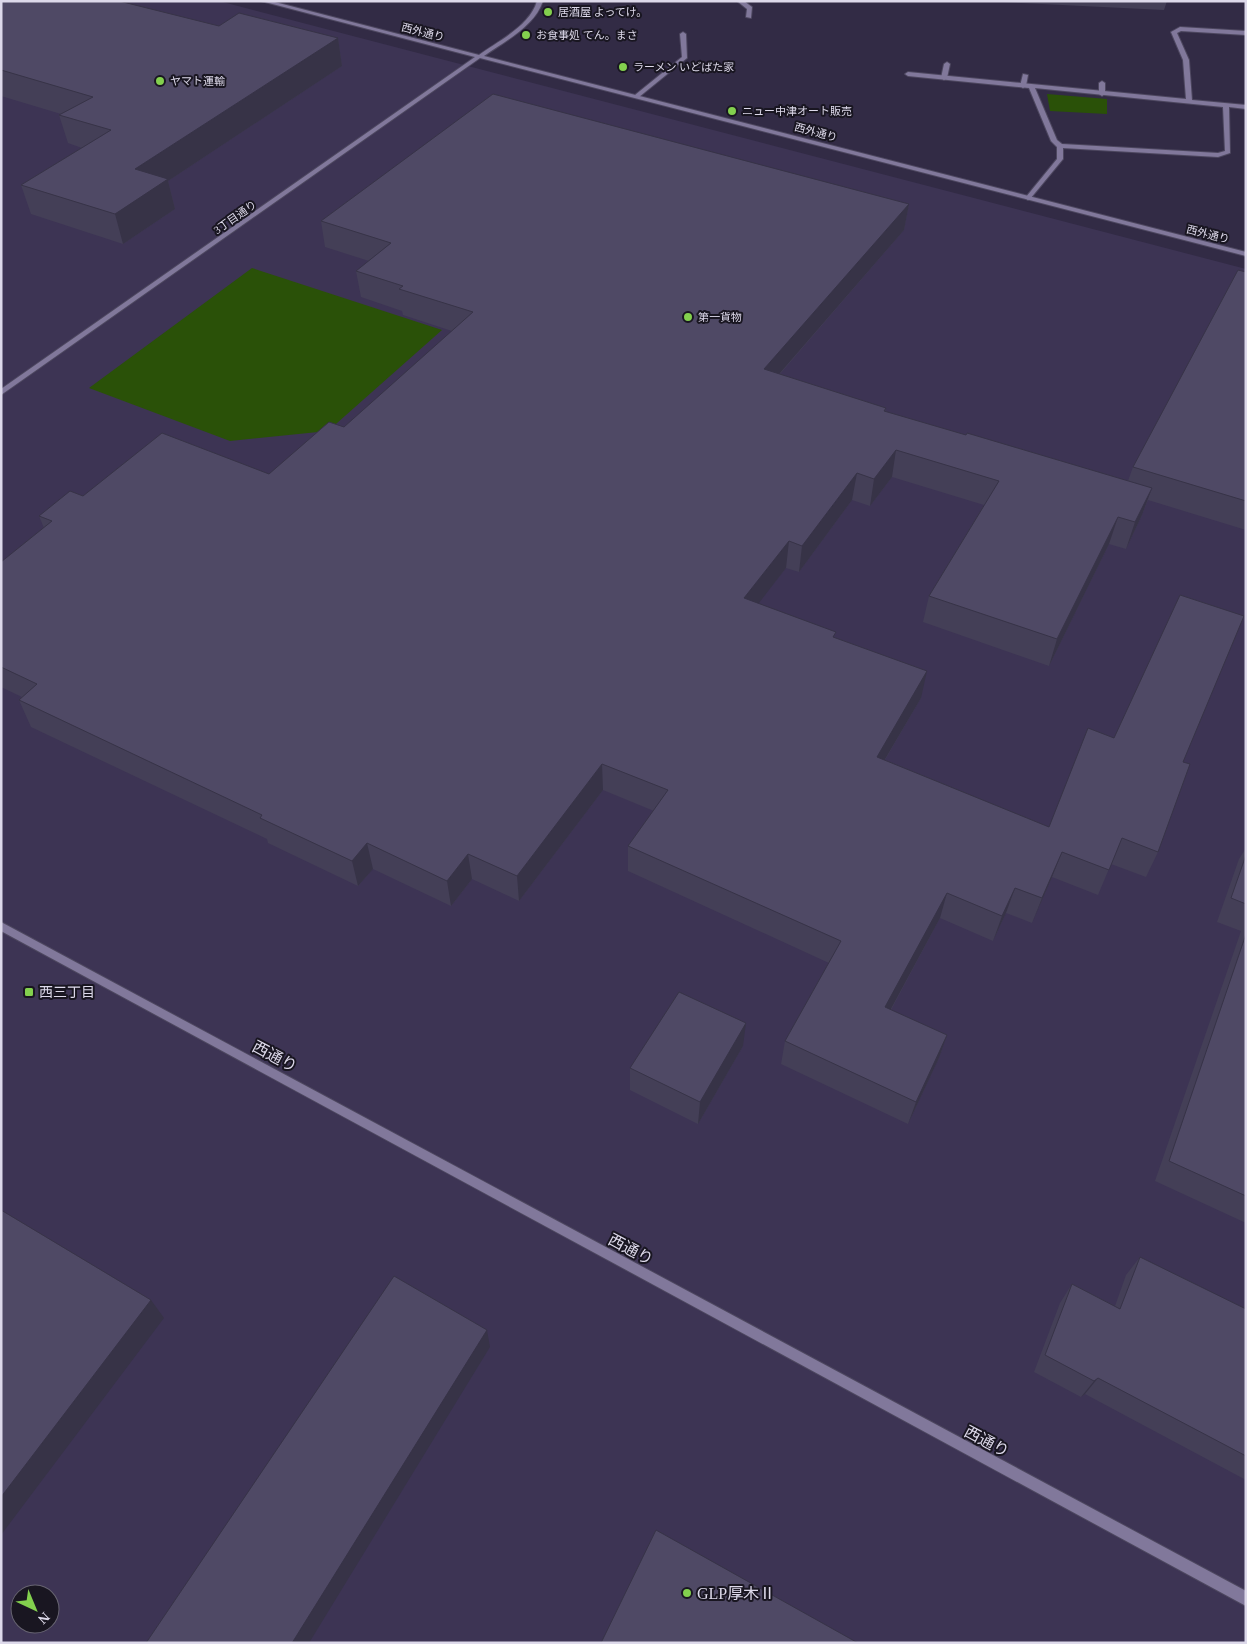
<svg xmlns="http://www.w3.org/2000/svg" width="1247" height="1644" font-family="'Times New Roman','Noto Sans JP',serif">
<rect width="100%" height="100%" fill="#322b45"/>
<path fill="#3d3454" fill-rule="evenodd" d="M 1,1 L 219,1 L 1246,269 L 1246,1643 L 1,1643 ZM 20,1594 L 50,1594 L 50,1624 L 20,1624 Z"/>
<path fill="#2a5108" d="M 1047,94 L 1107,99 L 1107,114 L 1050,111 Z
M 252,268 L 442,330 L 328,431 L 230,441 L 89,388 Z"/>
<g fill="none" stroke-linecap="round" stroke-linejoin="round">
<g stroke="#4d475f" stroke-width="2">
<path id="service" d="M 737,1 L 744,1 L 752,7 L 751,18 L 746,17 L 747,9 Z
M 683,32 L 686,34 L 687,58 L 639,97 L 635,97 L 635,95 L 682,57 L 680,34 Z
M 947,62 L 950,64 L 947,78 L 944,80 L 941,78 L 944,64 Z
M 1023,74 L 1028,75 L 1026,86 L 1023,88 L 1020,86 Z
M 1102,81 L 1105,83 L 1105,94 L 1102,96 L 1099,94 L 1099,83 Z"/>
</g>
<g stroke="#4d475f" stroke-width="2">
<path id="minor" d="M 1180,27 L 1246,31 L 1246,35 L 1181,31 L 1177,33 L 1189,60 L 1192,100 L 1246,105 L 1246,109 L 1229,107 L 1230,153 L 1218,157 L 1063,148 L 1063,159 L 1030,199 L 1028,200 L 1025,198 L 1026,197 L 1057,159 L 1057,147 L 1051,141 L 1029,88 L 908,76 L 905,74 L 908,72 L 1186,99 L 1183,60 L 1171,32 ZM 1035,88 L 1223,107 L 1225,151 L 1218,153 L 1062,144 L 1057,140 Z"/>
</g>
<g stroke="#4d475f" stroke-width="2">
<path id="tertiary" d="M 261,1 L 271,1 L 479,55 C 498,41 530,26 537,1 L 543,1 C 535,26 504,42 484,56 L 1246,252 L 1246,256 L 480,58 L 1,395 L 1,389 L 475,57 Z
M 1,922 L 1246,1591 L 1246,1606 L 1,931 Z"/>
</g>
<use href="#service" fill="#81789b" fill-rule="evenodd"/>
<use href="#minor" fill="#81789b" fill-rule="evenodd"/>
<use href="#tertiary" fill="#81789b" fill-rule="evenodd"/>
</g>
<path fill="#443f57" d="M 1,1 L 219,26 L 338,38 L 342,66 L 168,181 L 175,209 L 123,244 L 31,214 L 21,185 L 82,148 L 68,143 L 59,115 L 61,114 L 1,96 Z
M 983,1 L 1167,1 L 1164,10 Z
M 909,204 L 904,230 L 780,374 L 886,408 L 885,412 L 1128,481 L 1133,467 L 1246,272 L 1246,530 L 1148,500 L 1142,515 L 1126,549 L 1109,544 L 1049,666 L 923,622 L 929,596 L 984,505 L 892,477 L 870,506 L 852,500 L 799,572 L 786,568 L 758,603 L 835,638 L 921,698 L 885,760 L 1049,827 L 1114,738 L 1183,762 L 1158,852 L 1146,877 L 1111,864 L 1098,895 L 1052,877 L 1032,923 L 1006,913 L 993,941 L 940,918 L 891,1010 L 947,1035 L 939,1058 L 908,1124 L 781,1064 L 785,1041 L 829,963 L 628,871 L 628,846 L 654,811 L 603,790 L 519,901 L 472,879 L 451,906 L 373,869 L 358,886 L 268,843 L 267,839 L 31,727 L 19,700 L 22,697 L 1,687 L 1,562 L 44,528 L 39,516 L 83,496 L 269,474 L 344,427 L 452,331 L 403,315 L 402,311 L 361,297 L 356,271 L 369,261 L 325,247 L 321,221 Z
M 1246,848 L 1246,1223 L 1155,1181 L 1241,931 L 1217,922 L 1239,859 Z
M 743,1046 L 698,1124 L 630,1090 L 630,1068 Z
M 1140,1257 L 1246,1309 L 1246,1480 L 1085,1394 L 1081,1397 L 1034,1372 L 1060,1303 L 1072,1284 L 1115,1306 L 1126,1275 Z"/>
<path fill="#373347" d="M 338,38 L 342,66 L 168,181 L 175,209 L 123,244 L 115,214 L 135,169 Z
M 909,204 L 904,230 L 761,395 L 764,369 Z
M 896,450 L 892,477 L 870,506 L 874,479 Z
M 857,473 L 852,500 L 799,572 L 802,546 Z
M 1152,488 L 1142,515 L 1126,549 L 1135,522 Z
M 1118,517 L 1109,544 L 1049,666 L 1057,639 Z
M 789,541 L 786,568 L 742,625 L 744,598 Z
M 927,671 L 921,698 L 871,783 L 877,757 Z
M 602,764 L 603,790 L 519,901 L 517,876 Z
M 367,843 L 373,869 L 358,886 L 352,861 Z
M 1062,852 L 1052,877 L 1032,923 L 1042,898 Z
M 468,854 L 472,879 L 451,906 L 447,881 Z
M 1015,888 L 1006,913 L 993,941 L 1002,916 Z
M 947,893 L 940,918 L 879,1031 L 885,1007 Z
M 746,1023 L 743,1046 L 698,1124 L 700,1102 Z
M 947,1035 L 939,1058 L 908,1124 L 916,1102 Z
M 151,1300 L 164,1318 L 1,1535 L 1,1497 Z
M 487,1330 L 490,1347 L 309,1643 L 292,1643 Z
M 1098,1378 L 1085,1394 L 1081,1397 L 1094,1381 Z"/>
<path fill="#4f4965" stroke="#373347" d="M 1,1 L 119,1 L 219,26 L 239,13 L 338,38 L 135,169 L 168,179 L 115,214 L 21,185 L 111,130 L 59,115 L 93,97 L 1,70 Z
M 493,94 L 909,204 L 764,369 L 886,408 L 884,411 L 966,435 L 967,433 L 1152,488 L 1135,522 L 1118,517 L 1057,639 L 929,596 L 999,481 L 896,450 L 874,479 L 857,473 L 802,546 L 789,541 L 744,598 L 836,632 L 833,637 L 927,671 L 877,757 L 1049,827 L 1088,728 L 1114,738 L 1180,595 L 1244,616 L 1183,762 L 1190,764 L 1158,852 L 1122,838 L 1109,870 L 1062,852 L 1042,898 L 1015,888 L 1002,916 L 947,893 L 885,1007 L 947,1035 L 916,1102 L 785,1041 L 841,941 L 628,846 L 668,790 L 602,764 L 517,876 L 468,854 L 447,881 L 367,843 L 352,861 L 260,818 L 262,815 L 19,700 L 37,684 L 1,667 L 1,562 L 52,521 L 39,516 L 70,491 L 83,496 L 162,433 L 269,474 L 329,422 L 344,427 L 473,312 L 399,289 L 403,286 L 356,271 L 391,243 L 321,221 Z
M 1238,270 L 1246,272 L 1246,501 L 1133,467 Z
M 1246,855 L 1246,904 L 1231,898 Z
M 1246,934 L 1246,1196 L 1169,1161 Z
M 679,992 L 746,1023 L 700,1102 L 630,1068 Z
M 1,1210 L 151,1300 L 1,1497 Z
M 1140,1257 L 1246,1309 L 1246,1456 L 1098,1378 L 1094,1381 L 1045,1355 L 1072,1284 L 1120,1309 Z
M 394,1276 L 487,1330 L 292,1643 L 146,1643 Z
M 656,1530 L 858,1643 L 601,1643 Z"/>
<g fill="#83d04e" stroke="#191621" stroke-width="2">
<circle cx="548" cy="12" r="5"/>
<circle cx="526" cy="35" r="5"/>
<circle cx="623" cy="67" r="5"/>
<circle cx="160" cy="81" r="5"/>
<circle cx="732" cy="111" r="5"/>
<circle cx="688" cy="317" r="5"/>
<rect x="24" y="987" width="10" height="10" rx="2.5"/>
<circle cx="687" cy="1593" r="5"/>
</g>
<g text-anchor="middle" stroke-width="4" stroke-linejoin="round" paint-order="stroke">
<g font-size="11" fill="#ddd9ea" stroke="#191621" text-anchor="start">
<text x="558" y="16">居酒屋 よってけ。</text>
<text x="536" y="39">お食事処 てん。まさ</text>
<text x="633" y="71">ラーメン いどばた家</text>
<text x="170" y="85">ヤマト運輸</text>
<text x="742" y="115">ニュー中津オート販売</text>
<text x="698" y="321">第一貨物</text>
</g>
<g font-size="11" fill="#ddd9ea" stroke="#191621">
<text transform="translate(423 32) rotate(14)" y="4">西外通り</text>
<text transform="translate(816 132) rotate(15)" y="4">西外通り</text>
<text transform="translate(235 217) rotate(-35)" y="4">3丁目通り</text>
<text transform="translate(1208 234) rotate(14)" y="4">西外通り</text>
</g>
<g font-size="14" fill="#ddd9ea" stroke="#191621" text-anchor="start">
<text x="39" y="997">西三丁目</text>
</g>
<g font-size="16" fill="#ddd9ea" stroke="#191621">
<text transform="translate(275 1056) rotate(28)" y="6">西通り</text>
<text transform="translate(631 1249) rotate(28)" y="6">西通り</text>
<text transform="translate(987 1441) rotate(28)" y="6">西通り</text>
</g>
<g font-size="16" fill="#ddd9ea" stroke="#191621" text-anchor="start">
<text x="697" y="1599">GLP厚木Ⅱ</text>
</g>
</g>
<rect width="1247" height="1644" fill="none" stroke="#ddd9ea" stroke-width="5"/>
<g transform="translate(35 1609) rotate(136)"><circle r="24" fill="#191621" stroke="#676471"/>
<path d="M0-4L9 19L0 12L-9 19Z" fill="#83d04e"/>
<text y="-8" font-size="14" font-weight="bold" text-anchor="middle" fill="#ddd9ea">N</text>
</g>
</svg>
